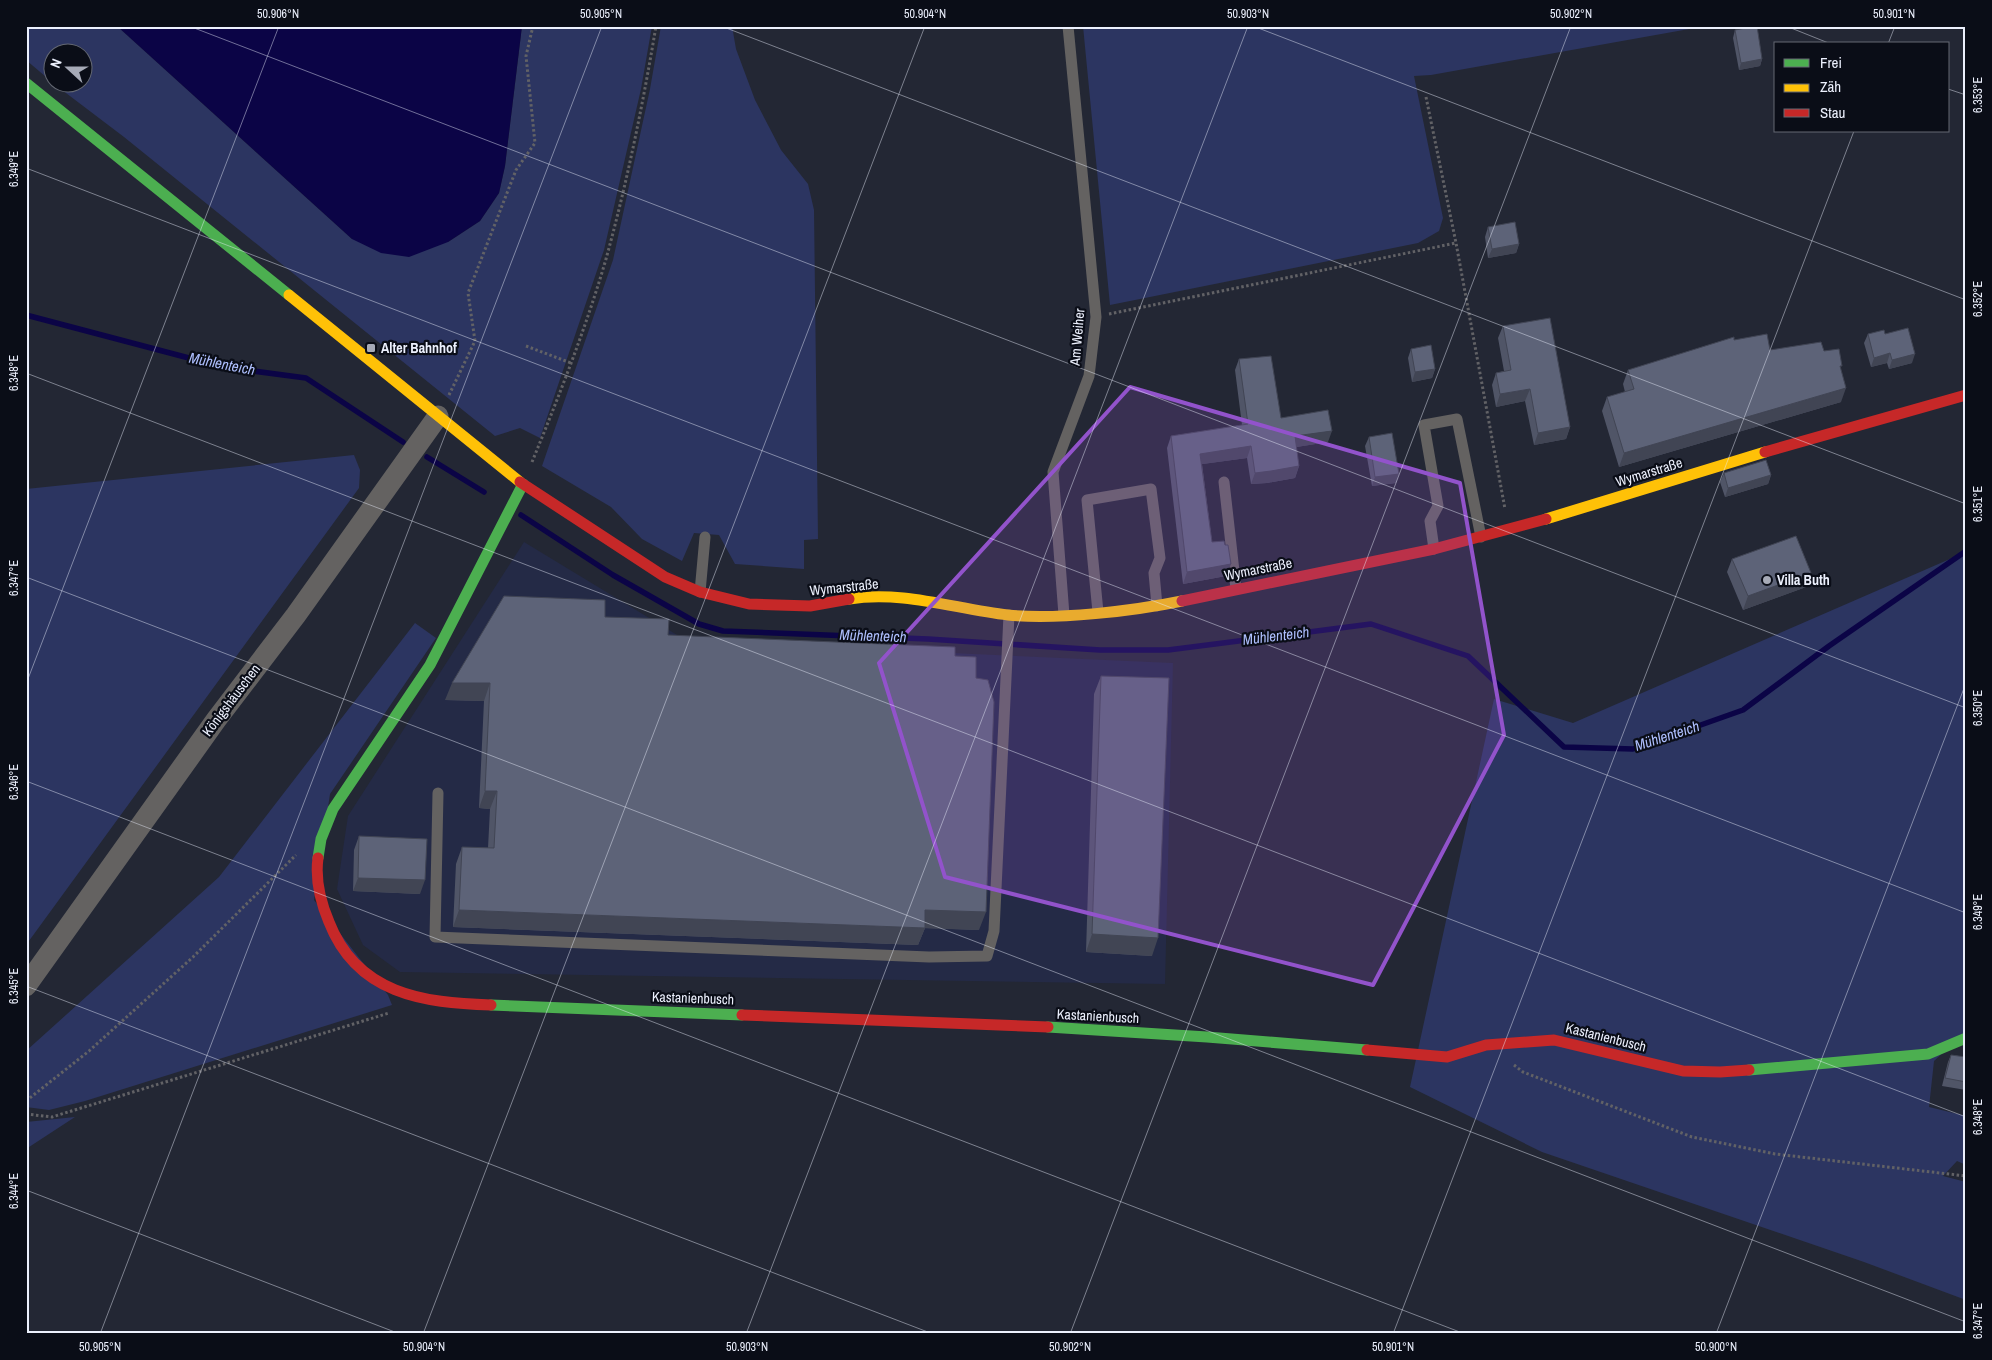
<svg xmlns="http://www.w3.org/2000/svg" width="1992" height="1360" font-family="'Archivo Narrow',sans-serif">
<rect width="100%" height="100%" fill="#232734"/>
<path fill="#242a46" d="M 524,542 L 687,641 L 1173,663 L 1165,984 L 400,972 L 363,945 L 337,889 L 348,816 Z"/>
<path fill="#2c3561" d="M 26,26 L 117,26 L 352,239 L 448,242 L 480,221 L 499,193 L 505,166 L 522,26 L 652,26 L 641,89 L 604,250 L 540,438 L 520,428 L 495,436 L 124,137 L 62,90 L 53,83 L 82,82 L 82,52 L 52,52 L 52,82 L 26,60 Z
M 661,26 L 732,26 L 736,49 L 755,100 L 781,150 L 808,184 L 814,210 L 818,539 L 804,540 L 804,569 L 735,564 L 719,535 L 694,533 L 682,561 L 642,539 L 611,507 L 542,466 L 613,260 L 650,89 Z
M 1083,26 L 1706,26 L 1431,75 L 1414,76 L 1443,218 L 1439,231 L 1418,243 L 1110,305 Z
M 354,455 L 360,470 L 359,488 L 26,945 L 26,489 Z
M 1966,552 L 1966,1031 L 1934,1061 L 1929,1107 L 1966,1116 L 1966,1165 L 1957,1161 L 1943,1176 L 1966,1182 L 1966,1300 L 1864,1262 L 1542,1152 L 1410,1087 L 1494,699 L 1573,723 Z
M 415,623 L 436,638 L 330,794 L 314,900 L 388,995 L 392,1005 L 85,1101 L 49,1110 L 26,1107 L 26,1051 L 219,877 Z
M 75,1117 L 26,1149 L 26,1122 Z"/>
<path fill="#0b0446" d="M 117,26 L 522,26 L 505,166 L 499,193 L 480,221 L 448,242 L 409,257 L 381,253 L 352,239 Z"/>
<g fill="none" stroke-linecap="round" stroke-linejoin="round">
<path stroke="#0b0446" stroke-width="5.5" d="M 26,315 L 223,367 L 306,378 L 403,442
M 427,457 L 484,492
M 521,515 L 613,575 L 699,624 L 723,631 L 928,639 L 1100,650 L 1168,650 L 1371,624 L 1468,656 L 1564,747 L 1633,749 L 1743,710 L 1829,646 L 1966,551"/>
<path stroke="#626266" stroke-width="3" stroke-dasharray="2.5 2.5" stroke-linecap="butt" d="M 1426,97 L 1456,243 L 1505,509
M 1109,314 L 1456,243
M 526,346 L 571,363
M 449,395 L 475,341 L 468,293 L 516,170 L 535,143 L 526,56 L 533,26
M 532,462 C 559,396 586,328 606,259 C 627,183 643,104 656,26
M 1514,1065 L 1523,1072 L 1692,1137 L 1775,1154 L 1966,1176
M 26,1101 L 89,1051 L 193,957 L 296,855
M 26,1114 L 52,1117 L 389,1013"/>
<path stroke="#646261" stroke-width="11" d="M 1224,482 L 1236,589
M 1434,549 L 1430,521 L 1438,506 L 1424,425 L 1457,419 L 1481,537
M 700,592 L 705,537
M 1098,612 L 1087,500 L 1151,489 L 1160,558 L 1154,573 L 1157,606
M 1064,615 L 1053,472 L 1089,376 L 1096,317 L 1068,26
M 438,793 L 435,937 L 929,957 L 987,956 L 994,931 L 1009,615"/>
<path stroke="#646261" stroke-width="21" d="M 26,986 L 216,720 L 296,615 L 438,416"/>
<path stroke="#4caf50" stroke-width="11" d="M 26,83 L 289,295
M 318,858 L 321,839 L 333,809 L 430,665 L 523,484
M 491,1005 L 742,1015
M 1048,1027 L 1207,1037 L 1367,1050
M 1749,1070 L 1928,1054 L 1966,1038"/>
<path stroke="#ffc107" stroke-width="11" d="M 289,295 L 520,482
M 1546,519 L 1765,452
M 849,599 C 902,590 955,609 1008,615 C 1058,620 1133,611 1182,601"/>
<path stroke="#c62828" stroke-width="11" d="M 1765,452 L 1966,395
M 520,482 L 665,577 L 700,592 L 749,604 L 810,606 L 849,599
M 1182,601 L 1434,549 L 1546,519
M 318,858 C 315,880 321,903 329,922 C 357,994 423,1003 491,1005
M 742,1015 L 1048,1027
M 1367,1050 L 1447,1057 L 1486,1045 L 1554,1040 L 1683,1071 L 1720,1072 L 1749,1070"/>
</g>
<path fill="#505567" d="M 1735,30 L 1762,59 L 1760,66 L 1739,70 L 1733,38 Z
M 1488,227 L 1519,244 L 1516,253 L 1488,258 L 1485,237 Z
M 1503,326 L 1570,427 L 1566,439 L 1534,445 L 1525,401 L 1496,407 L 1492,385 L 1496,373 L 1504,371 L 1498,338 Z
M 1868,334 L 1885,334 L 1912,363 L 1889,369 L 1887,363 L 1871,367 L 1864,343 Z
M 1734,340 L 1770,350 L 1824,351 L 1841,369 L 1841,402 L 1619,467 L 1602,411 L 1607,397 L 1625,392 L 1623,384 L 1628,370 Z
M 1411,349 L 1435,369 L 1432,378 L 1412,382 L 1408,358 Z
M 1239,359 L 1281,418 L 1328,442 L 1296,447 L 1299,466 L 1295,478 L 1267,483 L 1251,484 L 1247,458 L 1202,464 L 1212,542 L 1226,576 L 1183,584 L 1167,448 L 1171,436 L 1242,425 L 1235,370 Z
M 1369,437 L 1399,474 L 1396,483 L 1372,486 L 1365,446 Z
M 1724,473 L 1771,475 L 1768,484 L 1725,497 L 1720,482 Z
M 1732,559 L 1806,587 L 1743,610 L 1727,572 Z
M 605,617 L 668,635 L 955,656 L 976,678 L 979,930 L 925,928 L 918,945 L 453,927 L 456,864 L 462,847 L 488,848 L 490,809 L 479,808 L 484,701 L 445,700 Z
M 1101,676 L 1152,956 L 1086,952 L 1094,694 Z
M 359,836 L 420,894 L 353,891 L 354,850 Z
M 1951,1055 L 1966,1057 L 1966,1090 L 1942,1086 L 1948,1062 Z"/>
<path fill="#414554" d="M 1762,59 L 1760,66 L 1739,70 L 1741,63 Z
M 1519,244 L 1516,253 L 1488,258 L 1492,249 Z
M 1890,353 L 1887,363 L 1871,367 L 1874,358 Z
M 1915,354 L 1912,363 L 1889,369 L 1892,360 Z
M 1435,369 L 1432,378 L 1412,382 L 1415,372 Z
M 1846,388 L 1841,402 L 1619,467 L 1624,453 Z
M 1530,389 L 1525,401 L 1496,407 L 1500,394 Z
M 1570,427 L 1566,439 L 1534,445 L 1538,433 Z
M 1332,431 L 1328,442 L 1291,448 L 1295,436 Z
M 1251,446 L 1247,458 L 1196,465 L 1200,454 Z
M 1299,466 L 1295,478 L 1267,483 L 1251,484 L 1255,473 Z
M 1399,474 L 1396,483 L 1372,486 L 1375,477 Z
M 1771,475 L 1768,484 L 1725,497 L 1728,488 Z
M 1231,564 L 1226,576 L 1183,584 L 1187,572 Z
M 1811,573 L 1806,587 L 1743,610 L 1748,596 Z
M 452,683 L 490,683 L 484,701 L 445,700 Z
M 485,791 L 497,791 L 490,809 L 479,808 Z
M 358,878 L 425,880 L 420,894 L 353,891 Z
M 459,910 L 925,928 L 918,945 L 453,927 Z
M 925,910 L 986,912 L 979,930 L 919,928 Z
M 1092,934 L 1158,938 L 1152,956 L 1086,952 Z"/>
<path fill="#5d6378" stroke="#414554" d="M 1757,26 L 1762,59 L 1741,63 L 1735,30 Z
M 1515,222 L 1519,244 L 1492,249 L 1488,227 Z
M 1550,318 L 1570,427 L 1538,433 L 1530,389 L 1500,394 L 1496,373 L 1511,370 L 1503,326 Z
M 1908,328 L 1915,354 L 1892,360 L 1890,353 L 1874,358 L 1868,334 L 1884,330 L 1885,334 Z
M 1767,334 L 1770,350 L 1821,342 L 1824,351 L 1839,349 L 1842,366 L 1840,366 L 1846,388 L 1624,453 L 1607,397 L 1634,389 L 1628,370 L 1734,337 L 1734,340 Z
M 1431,345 L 1435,369 L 1415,372 L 1411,349 Z
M 1271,356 L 1281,418 L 1328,410 L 1332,431 L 1295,436 L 1299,466 L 1271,471 L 1255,473 L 1251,446 L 1200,454 L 1212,542 L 1224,541 L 1225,545 L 1228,545 L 1231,564 L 1187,572 L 1171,436 L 1248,424 L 1239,359 Z
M 1392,433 L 1399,474 L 1375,477 L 1369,437 Z
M 1766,460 L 1771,475 L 1728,488 L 1724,473 Z
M 1796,536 L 1811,573 L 1748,596 L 1732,559 Z
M 504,596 L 605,600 L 605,617 L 669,619 L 668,635 L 955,647 L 955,656 L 976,657 L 976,678 L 988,680 L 994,702 L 986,912 L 925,910 L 925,928 L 459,910 L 462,847 L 494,848 L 497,791 L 485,791 L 490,683 L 452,683 Z
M 1101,676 L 1169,678 L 1158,938 L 1092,934 Z
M 359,836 L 427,839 L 425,880 L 358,878 Z
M 1951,1055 L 1966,1057 L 1966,1082 L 1945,1078 Z"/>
<path fill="#9253cb" fill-opacity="0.2" stroke="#9253cb" stroke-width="4" stroke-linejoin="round" d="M 1130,387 L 1460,483 L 1504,735 L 1373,985 L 945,877 L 879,663 Z"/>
<path fill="none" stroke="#ecf0fd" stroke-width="1" stroke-opacity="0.45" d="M 189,26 L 1966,708M 721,26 L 1966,504M 1253,26 L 1966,300M 1786,26 L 1831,44M 1888,44 L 1895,26M 1948,89 L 1966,95M 26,168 L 1966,913M 26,373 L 1966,1117M 26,577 L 1966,1322M 26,684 L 279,26M 26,781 L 1465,1334M 26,986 L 933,1334M 26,1190 L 400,1334M 100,1334 L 602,26M 423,1334 L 925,26M 746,1334 L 1248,26M 1070,1334 L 1571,26M 1393,1334 L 1854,131M 1716,1334 L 1966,683"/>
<g fill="#a6aab7" stroke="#0a0d17" stroke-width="2">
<rect x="366" y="343" width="10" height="10" rx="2.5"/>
<circle cx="1767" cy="580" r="5"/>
</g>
<g text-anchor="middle" stroke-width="4.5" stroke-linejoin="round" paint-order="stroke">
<g font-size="14" fill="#ecf0fd" stroke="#0a0d17">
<text transform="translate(1077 337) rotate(-85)" y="5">Am Weiher</text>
<text transform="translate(1649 472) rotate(-17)" y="5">Wymarstraße</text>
<text transform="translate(1258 569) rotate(-11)" y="5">Wymarstraße</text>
<text transform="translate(844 587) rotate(-6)" y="5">Wymarstraße</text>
<text transform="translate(231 700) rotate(-53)" y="5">Königshäuschen</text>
<text transform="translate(693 998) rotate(2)" y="5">Kastanienbusch</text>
<text transform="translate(1098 1016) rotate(3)" y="5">Kastanienbusch</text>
<text transform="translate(1606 1037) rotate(14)" y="5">Kastanienbusch</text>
</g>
<g font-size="14" font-weight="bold" fill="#ecf0fd" stroke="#0a0d17" text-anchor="start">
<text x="381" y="353">Alter Bahnhof</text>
<text x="1777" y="585">Villa Buth</text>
</g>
<g font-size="15" font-style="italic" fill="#aebffe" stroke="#0a0d17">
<text transform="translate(222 364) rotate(11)" y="5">Mühlenteich</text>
<text transform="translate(873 636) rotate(2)" y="5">Mühlenteich</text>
<text transform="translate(1276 636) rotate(-7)" y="5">Mühlenteich</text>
<text transform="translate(1667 736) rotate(-18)" y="5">Mühlenteich</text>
</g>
</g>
<rect width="1992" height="1360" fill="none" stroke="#0a0d17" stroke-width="55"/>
<rect x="1774" y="42" width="175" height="90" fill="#0a0d17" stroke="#646873"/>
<rect x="1784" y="59" width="25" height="8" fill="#4caf50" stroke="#646873"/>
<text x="1820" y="68" font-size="15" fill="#ecf0fd">Frei</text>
<rect x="1784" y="84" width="25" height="8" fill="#ffc107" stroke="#646873"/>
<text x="1820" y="92" font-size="15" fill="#ecf0fd">Zäh</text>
<rect x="1784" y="109" width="25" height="8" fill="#c62828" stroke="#646873"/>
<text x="1820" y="118" font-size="15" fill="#ecf0fd">Stau</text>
<g transform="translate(68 68) rotate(291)"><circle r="24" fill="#0a0d17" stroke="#646873"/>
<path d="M0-4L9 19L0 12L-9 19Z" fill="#a6aab7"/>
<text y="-8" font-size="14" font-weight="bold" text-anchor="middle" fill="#ecf0fd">N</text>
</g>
<rect x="28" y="28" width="1936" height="1304" fill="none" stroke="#ecf0fd" stroke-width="2"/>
<g font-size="12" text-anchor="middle" fill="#ecf0fd">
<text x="278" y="18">50.906°N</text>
<text x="601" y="18">50.905°N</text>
<text x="925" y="18">50.904°N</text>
<text x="1248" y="18">50.903°N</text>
<text x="1571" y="18">50.902°N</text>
<text x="1894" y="18">50.901°N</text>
<text transform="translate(1978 95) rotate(-90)" y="4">6.353°E</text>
<text transform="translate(14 169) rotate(-90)" y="4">6.349°E</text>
<text transform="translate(1978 299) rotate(-90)" y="4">6.352°E</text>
<text transform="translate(14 373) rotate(-90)" y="4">6.348°E</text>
<text transform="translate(1978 504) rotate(-90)" y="4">6.351°E</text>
<text transform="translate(14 578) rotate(-90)" y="4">6.347°E</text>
<text transform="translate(1978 708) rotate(-90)" y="4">6.350°E</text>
<text transform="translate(14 782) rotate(-90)" y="4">6.346°E</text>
<text transform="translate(1978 912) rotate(-90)" y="4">6.349°E</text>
<text transform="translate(14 986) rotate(-90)" y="4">6.345°E</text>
<text transform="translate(1978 1117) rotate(-90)" y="4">6.348°E</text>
<text transform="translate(14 1191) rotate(-90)" y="4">6.344°E</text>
<text transform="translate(1978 1321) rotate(-90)" y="4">6.347°E</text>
<text x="100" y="1351">50.905°N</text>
<text x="424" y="1351">50.904°N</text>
<text x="747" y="1351">50.903°N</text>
<text x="1070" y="1351">50.902°N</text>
<text x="1393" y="1351">50.901°N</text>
<text x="1716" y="1351">50.900°N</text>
</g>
</svg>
